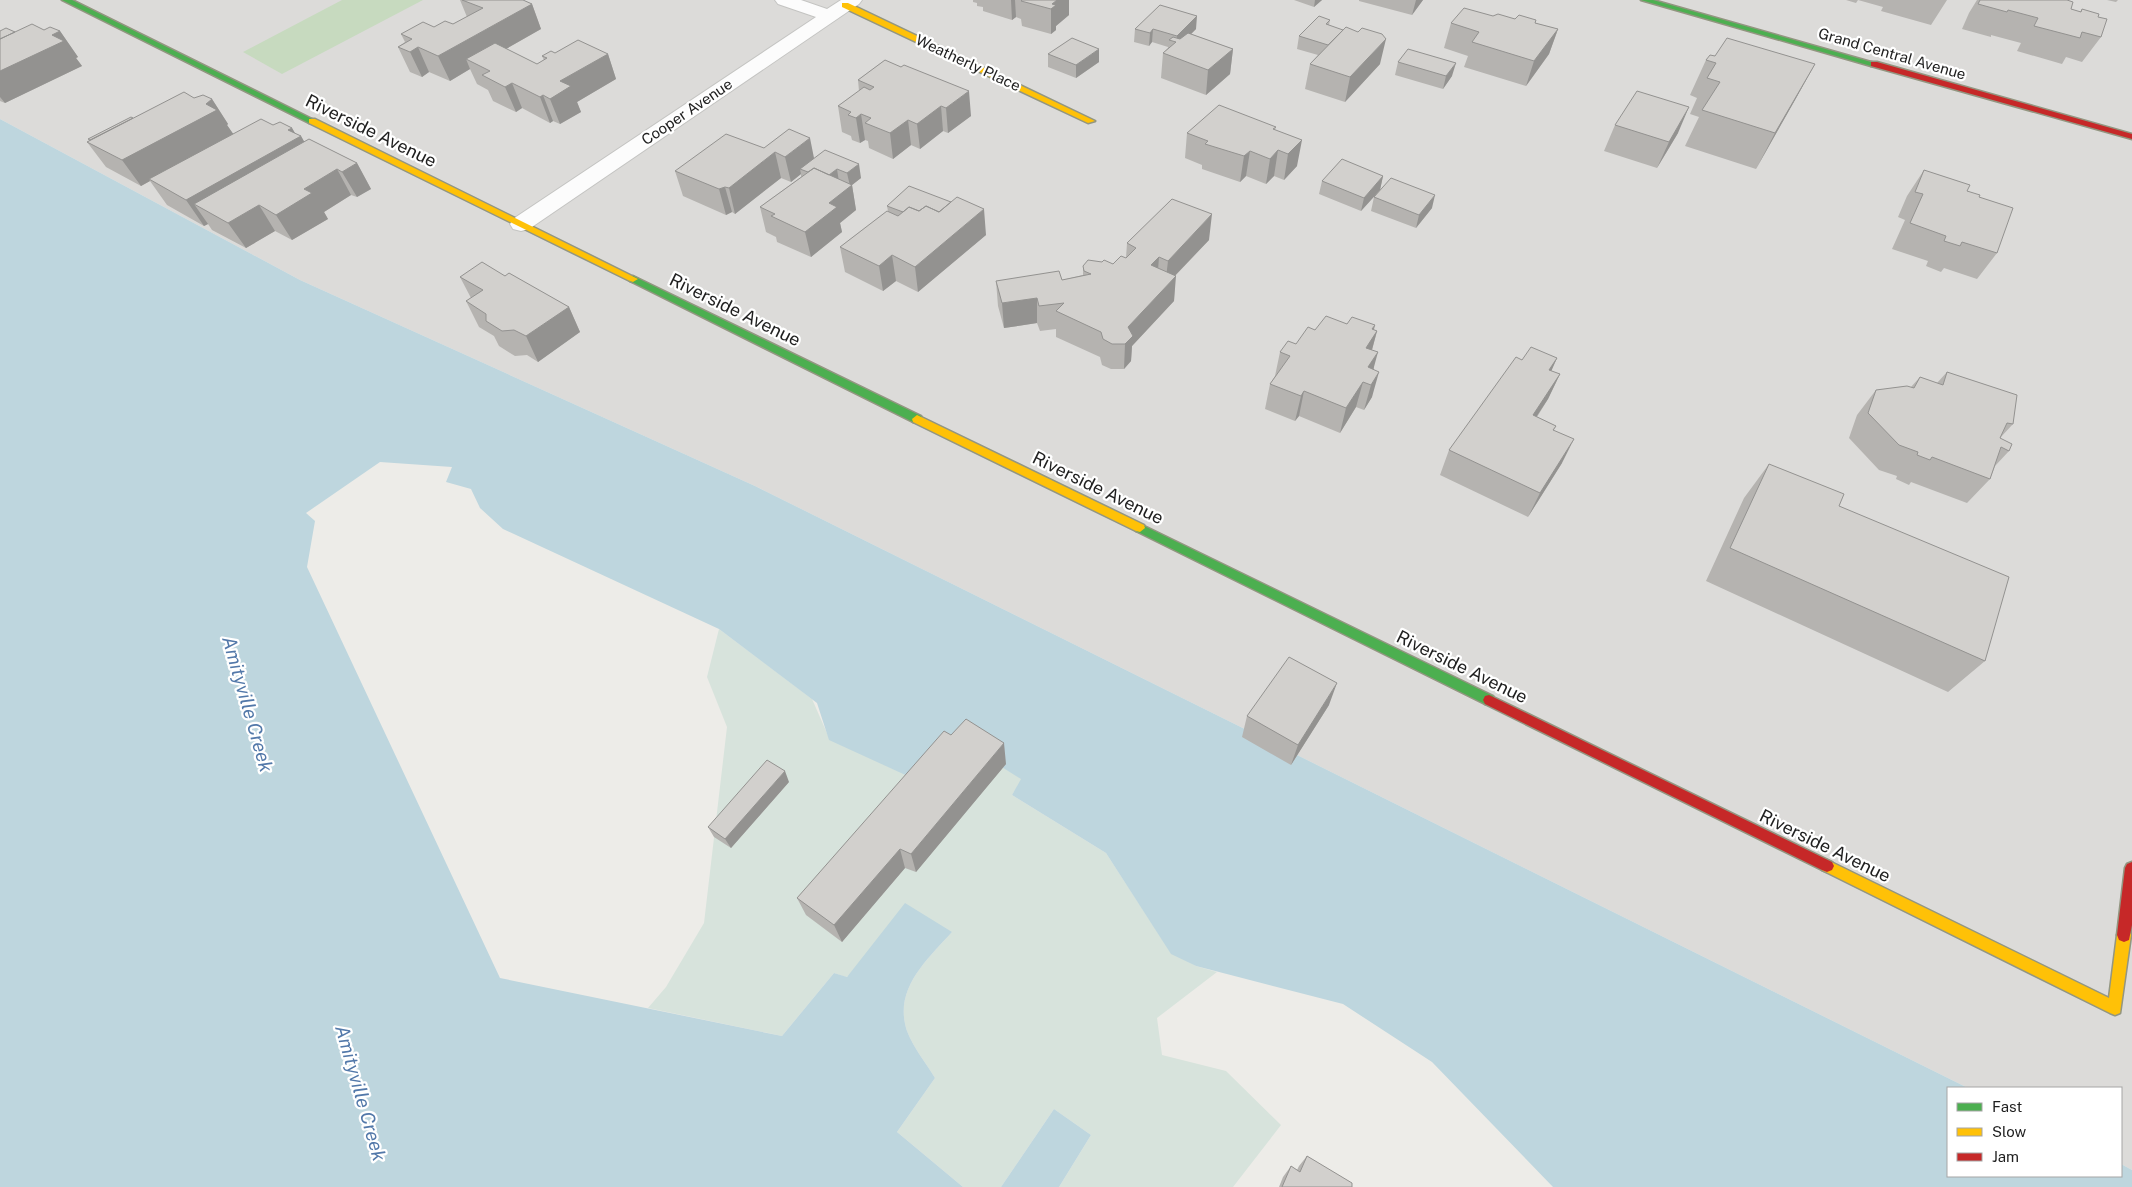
<svg xmlns="http://www.w3.org/2000/svg" width="2132" height="1187" font-family="'Public Sans',sans-serif">
<rect width="100%" height="100%" fill="#edece8"/>
<path fill="#dcdbd9" d="M 0,0 L 2132,0 L 2132,1170 L 2121,1164 L 2121,1088 L 1968,1088 L 755,486 L 300,280 L 0,119 Z"/>
<path fill="#c7dabf" d="M 342,0 L 423,0 L 282,74 L 243,52 Z"/>
<path fill="#d7e3dc" d="M 719,629 L 812,699 L 830,740 L 949,734 L 1022,779 L 1012,795 L 1106,853 L 1171,953 L 1196,966 L 1217,972 L 1157,1018 L 1162,1055 L 1226,1071 L 1281,1125 L 1233,1187 L 1059,1187 L 1091,1135 L 1054,1109 L 1001,1187 L 963,1187 L 897,1132 L 935,1078 C 926,1063 913,1047 907,1031 C 893,989 927,960 952,932 L 846,977 L 834,973 L 782,1036 L 648,1008 L 666,987 L 704,923 L 727,727 L 707,677 Z"/>
<path fill="#bed6de" d="M 0,119 L 300,280 L 755,486 L 1968,1088 L 1948,1088 L 1948,1176 L 2121,1176 L 2121,1164 L 2132,1170 L 2132,1187 L 1553,1187 L 1432,1062 L 1343,1004 L 1196,966 L 1171,954 L 1106,853 L 1012,795 L 1021,779 L 949,734 L 912,778 L 829,740 L 817,703 L 719,629 L 503,529 L 480,508 L 471,489 L 446,482 L 452,467 L 380,462 L 306,513 L 315,521 L 307,567 L 500,978 L 782,1036 L 834,973 L 847,977 L 905,903 L 952,932 C 927,960 893,989 907,1031 C 913,1047 926,1063 935,1078 L 897,1132 L 963,1187 L 0,1187 Z
M 1054,1109 L 1091,1135 L 1059,1187 L 1001,1187 Z"/>
<g fill="none" stroke-linecap="round" stroke-linejoin="round">
<g stroke="#c4c4c2" stroke-width="2">
<path id="street" d="M 775,0 L 801,0 L 827,9 L 841,0 L 862,0 L 859,4 L 529,229 L 521,231 L 513,229 L 510,224 L 513,219 L 816,17 L 778,4 Z"/>
</g>
<g stroke="#939681" stroke-width="3">
<path id="fast" d="M 62,0 L 72,0 L 316,121 L 309,123 Z
M 1641,0 L 1653,0 L 1878,64 L 1871,66 Z
M 633,276 L 921,416 L 922,419 L 917,423 L 913,422 L 630,281 L 628,279 Z
M 1140,524 L 1493,696 L 1495,700 L 1493,704 L 1489,705 L 1485,704 L 1136,531 L 1135,528 L 1136,525 Z"/>
</g>
<g stroke="#939681" stroke-width="3">
<path id="slow" d="M 842,3 L 848,3 L 1095,121 L 1088,123 L 842,7 Z
M 309,119 L 315,119 L 638,279 L 633,282 L 630,281 L 309,123 Z
M 917,415 L 1144,525 L 1145,528 L 1140,532 L 1136,531 L 913,422 L 912,419 Z
M 1827,860 L 2109,998 L 2117,935 L 2119,930 L 2124,928 L 2129,930 L 2131,935 L 2120,1013 L 2115,1015 L 2110,1013 L 1822,870 L 1820,866 L 1822,862 Z"/>
</g>
<g stroke="#939681" stroke-width="3">
<path id="jam" d="M 1871,62 L 1877,62 L 2132,134 L 2132,139 L 1871,66 Z
M 1489,695 L 1832,862 L 1834,866 L 1832,870 L 1827,872 L 1822,870 L 1485,704 L 1483,700 L 1485,696 Z
M 2132,862 L 2132,925 L 2129,940 L 2124,942 L 2119,940 L 2117,935 L 2125,868 L 2127,864 Z"/>
</g>
<use href="#street" fill="#fcfcfc" fill-rule="evenodd"/>
<use href="#fast" fill="#4caf50" fill-rule="evenodd"/>
<use href="#slow" fill="#ffc107" fill-rule="evenodd"/>
<use href="#jam" fill="#c62828" fill-rule="evenodd"/>
</g>
<path fill="#b5b3b0" d="M 460,0 L 523,0 L 532,4 L 541,29 L 506,49 L 537,64 L 544,60 L 542,56 L 555,53 L 608,54 L 616,79 L 577,102 L 581,112 L 560,124 L 553,121 L 550,123 L 522,108 L 516,112 L 493,101 L 488,90 L 477,84 L 470,69 L 450,81 L 429,72 L 422,77 L 410,72 L 398,47 L 405,42 L 401,34 L 434,27 L 453,24 L 467,17 Z
M 973,0 L 1069,0 L 1069,15 L 1056,26 L 1056,30 L 1051,34 L 1022,26 L 1021,19 L 1016,17 L 1012,20 L 983,11 L 983,7 L 977,6 L 977,3 L 973,2 Z
M 1294,0 L 1322,0 L 1314,7 Z
M 1359,0 L 1423,0 L 1412,15 L 1359,1 Z
M 1846,0 L 1858,0 L 1856,3 Z
M 1858,0 L 1947,0 L 1931,25 L 1881,11 L 1883,7 Z
M 1977,0 L 2067,0 L 2071,9 L 2080,12 L 2082,9 L 2098,17 L 2101,37 L 2082,62 L 2066,57 L 2062,64 L 2017,51 L 2021,43 L 1991,35 L 1991,37 L 1962,29 L 1969,13 Z
M 2107,0 L 2118,0 L 2116,2 Z
M 1493,16 L 1515,19 L 1536,20 L 1535,23 L 1558,29 L 1549,54 L 1526,86 L 1464,67 L 1468,56 L 1444,48 L 1451,23 Z
M 1330,20 L 1329,25 L 1380,64 L 1345,102 L 1305,89 L 1310,64 L 1318,55 L 1297,49 L 1299,36 Z
M 1135,29 L 1196,29 L 1191,34 L 1233,49 L 1230,74 L 1206,95 L 1161,78 L 1163,53 L 1168,48 L 1168,47 L 1152,42 L 1149,46 L 1134,42 Z
M 44,30 L 60,31 L 78,57 L 76,58 L 82,66 L 5,103 L 0,101 L 0,31 L 15,32 Z
M 1048,54 L 1099,62 L 1076,78 L 1048,67 Z
M 885,60 L 971,116 L 948,133 L 943,131 L 920,149 L 911,145 L 893,159 L 869,148 L 868,141 L 865,140 L 860,143 L 852,140 L 851,136 L 842,132 L 838,106 L 859,91 L 858,80 Z
M 1706,60 L 1815,64 L 1795,100 L 1756,169 L 1685,146 L 1699,117 L 1690,114 L 1697,98 L 1690,95 Z
M 1398,62 L 1452,76 L 1443,89 L 1395,75 Z
M 194,98 L 212,99 L 228,124 L 227,125 L 233,134 L 273,125 L 292,128 L 295,134 L 301,136 L 304,142 L 357,163 L 371,189 L 357,197 L 351,195 L 324,212 L 328,219 L 292,240 L 275,231 L 246,248 L 212,230 L 208,224 L 204,226 L 167,205 L 150,181 L 141,186 L 106,167 L 87,142 L 90,140 L 88,139 Z
M 1615,125 L 1678,133 L 1657,168 L 1604,151 Z
M 1276,127 L 1275,130 L 1297,166 L 1284,180 L 1274,176 L 1266,184 L 1246,176 L 1240,182 L 1202,169 L 1202,165 L 1185,158 L 1187,133 Z
M 764,148 L 814,158 L 861,178 L 852,185 L 856,210 L 840,223 L 842,232 L 811,257 L 777,242 L 776,237 L 766,232 L 760,207 L 801,177 L 801,174 L 791,182 L 781,178 L 735,214 L 732,212 L 726,215 L 683,196 L 675,171 Z
M 1924,170 L 1979,197 L 1997,253 L 1977,279 L 1944,268 L 1941,272 L 1926,266 L 1928,261 L 1892,249 L 1905,220 L 1898,217 L 1907,196 Z
M 1383,176 L 1380,190 L 1361,211 L 1319,194 L 1322,181 Z
M 1374,197 L 1432,208 L 1416,228 L 1371,211 Z
M 887,206 L 986,235 L 918,292 L 896,281 L 883,291 L 845,272 L 840,247 L 888,211 Z
M 1209,240 L 1175,276 L 1174,301 L 1132,346 L 1131,361 L 1124,369 L 1111,369 L 1102,365 L 1100,357 L 1056,337 L 1056,329 L 1040,331 L 1037,323 L 1004,328 L 998,306 L 996,281 L 1062,280 L 1083,275 L 1083,266 L 1113,264 L 1126,258 L 1127,243 Z
M 505,276 L 569,307 L 580,332 L 538,362 L 527,355 L 515,356 L 499,346 L 494,336 L 479,327 L 466,301 L 471,298 L 460,277 Z
M 1347,324 L 1375,325 L 1374,330 L 1377,331 L 1372,350 L 1374,369 L 1372,397 L 1364,410 L 1356,407 L 1340,433 L 1299,416 L 1295,421 L 1265,409 L 1270,384 L 1275,376 L 1280,352 L 1296,344 L 1315,330 Z
M 1557,358 L 1551,371 L 1560,374 L 1548,399 L 1537,417 L 1556,426 L 1554,430 L 1562,463 L 1528,517 L 1440,475 L 1449,450 L 1522,360 Z
M 1947,372 L 2013,424 L 2000,438 L 2009,451 L 1995,466 L 1990,479 L 1967,503 L 1911,482 L 1909,485 L 1896,479 L 1897,476 L 1879,470 L 1849,438 L 1857,415 L 1876,390 L 1911,387 L 1920,377 L 1937,383 Z
M 1769,464 L 1839,506 L 1985,661 L 1948,692 L 1706,581 L 1744,498 Z
M 1329,705 L 1291,765 L 1242,737 L 1247,716 Z
M 951,735 L 1006,764 L 916,872 L 905,868 L 842,942 L 806,915 L 797,898 Z
M 789,782 L 731,848 L 714,837 L 708,827 Z
M 1307,1156 L 1352,1187 L 1279,1187 L 1283,1177 L 1291,1166 L 1297,1170 L 1299,1166 Z"/>
<path fill="#939290" d="M 1011,0 L 1015,0 L 1016,17 L 1012,20 Z
M 1057,0 L 1069,0 L 1069,15 L 1056,26 L 1056,30 L 1051,34 L 1051,9 L 1052,4 Z
M 1315,0 L 1322,0 L 1314,7 Z
M 1416,0 L 1423,0 L 1412,15 Z
M 532,4 L 541,29 L 478,65 L 466,59 L 470,69 L 450,81 L 438,56 Z
M 1197,16 L 1196,29 L 1176,49 L 1177,36 Z
M 1153,29 L 1152,42 L 1149,46 L 1150,33 Z
M 1558,29 L 1549,54 L 1526,86 L 1534,61 Z
M 60,31 L 78,57 L 76,58 L 82,66 L 5,103 L 0,97 L 0,71 L 52,35 Z
M 1386,39 L 1380,64 L 1345,102 L 1350,77 Z
M 418,47 L 429,72 L 422,77 L 410,52 Z
M 1099,49 L 1099,62 L 1076,78 L 1076,65 Z
M 1233,49 L 1230,74 L 1206,95 L 1208,70 Z
M 608,54 L 616,79 L 577,102 L 581,112 L 560,124 L 550,99 L 560,81 Z
M 1456,63 L 1452,76 L 1443,89 L 1446,76 Z
M 1815,64 L 1795,100 L 1756,169 L 1775,133 Z
M 512,83 L 522,108 L 516,112 L 505,87 Z
M 969,91 L 971,116 L 948,133 L 946,108 Z
M 543,95 L 553,121 L 550,123 L 540,97 Z
M 212,99 L 228,124 L 227,125 L 234,135 L 149,179 L 150,181 L 141,186 L 122,160 L 206,104 Z
M 941,106 L 943,131 L 920,149 L 917,124 Z
M 1689,107 L 1678,133 L 1657,168 L 1669,142 Z
M 861,114 L 865,140 L 860,143 L 856,118 Z
M 908,120 L 911,145 L 893,159 L 890,133 Z
M 292,128 L 298,138 L 301,136 L 316,162 L 194,204 L 208,224 L 204,226 L 186,200 Z
M 810,138 L 815,163 L 800,169 L 801,174 L 791,182 L 785,157 Z
M 1302,140 L 1297,166 L 1284,180 L 1288,154 Z
M 1278,150 L 1274,176 L 1266,184 L 1270,159 Z
M 1250,151 L 1246,176 L 1240,182 L 1244,156 Z
M 775,152 L 781,178 L 735,214 L 729,188 Z
M 357,163 L 371,189 L 357,197 L 342,172 Z
M 859,164 L 861,178 L 852,185 L 856,210 L 840,223 L 842,232 L 811,257 L 805,232 L 829,203 L 850,186 L 847,173 Z
M 337,169 L 351,195 L 324,212 L 328,219 L 292,240 L 276,215 L 304,189 Z
M 837,169 L 839,182 L 824,179 Z
M 1383,176 L 1380,190 L 1361,211 L 1364,198 Z
M 725,187 L 732,212 L 726,215 L 719,189 Z
M 1435,195 L 1432,208 L 1416,228 L 1419,215 Z
M 259,205 L 275,231 L 246,248 L 228,223 Z
M 984,209 L 986,235 L 918,292 L 915,267 Z
M 1212,214 L 1209,240 L 1165,286 L 1168,261 Z
M 892,255 L 896,281 L 883,291 L 879,266 Z
M 1159,257 L 1157,283 L 1151,265 Z
M 1176,276 L 1174,301 L 1132,346 L 1131,361 L 1124,369 L 1125,344 L 1128,327 Z
M 1037,298 L 1037,323 L 1004,328 L 1002,303 Z
M 569,307 L 580,332 L 538,362 L 526,336 Z
M 1375,325 L 1370,341 L 1377,331 L 1370,357 L 1359,373 L 1372,329 Z
M 1378,352 L 1371,378 L 1368,367 Z
M 1557,358 L 1546,383 L 1549,370 Z
M 1379,372 L 1372,397 L 1364,410 L 1371,385 Z
M 1560,374 L 1548,399 L 1521,440 L 1533,415 Z
M 1363,382 L 1356,407 L 1340,433 L 1346,408 Z
M 1304,391 L 1299,416 L 1295,421 L 1301,396 Z
M 1574,439 L 1562,463 L 1528,517 L 1540,493 Z
M 1337,683 L 1329,705 L 1291,765 L 1298,745 Z
M 1004,743 L 1006,764 L 916,872 L 911,854 Z
M 785,771 L 789,782 L 731,848 L 725,839 Z
M 900,849 L 905,868 L 842,942 L 834,925 Z"/>
<path fill="#d2d0cd" stroke="#939290" d="M 462,0 L 523,0 L 532,4 L 438,56 L 418,47 L 410,52 L 398,47 L 412,39 L 401,34 L 423,22 L 434,27 L 445,21 L 453,24 L 483,8 Z
M 1022,0 L 1057,0 L 1052,4 L 1056,5 L 1051,9 L 1021,1 Z
M 1980,0 L 2067,0 L 2073,2 L 2071,9 L 2081,12 L 2082,9 L 2099,14 L 2098,17 L 2107,19 L 2101,37 L 2082,32 L 2080,38 L 2034,26 L 2038,18 L 2008,10 L 2007,12 L 1978,4 Z
M 1160,5 L 1197,16 L 1177,36 L 1153,29 L 1150,33 L 1135,29 Z
M 1464,8 L 1493,16 L 1498,14 L 1515,19 L 1519,15 L 1536,20 L 1535,23 L 1558,29 L 1534,61 L 1472,42 L 1479,32 L 1451,23 Z
M 1319,16 L 1330,20 L 1326,24 L 1343,30 L 1328,45 L 1299,36 Z
M 32,24 L 44,30 L 50,27 L 60,31 L 52,35 L 64,41 L 0,71 L 0,39 Z
M 1346,27 L 1358,32 L 1362,28 L 1382,34 L 1386,39 L 1350,77 L 1310,64 Z
M 6,28 L 15,32 L 0,39 L 0,31 Z
M 1188,33 L 1233,49 L 1208,70 L 1163,53 L 1176,42 L 1169,40 L 1173,37 L 1180,39 Z
M 1072,38 L 1099,49 L 1076,65 L 1048,54 Z
M 1727,38 L 1815,64 L 1775,133 L 1702,110 L 1720,82 L 1707,78 L 1716,63 L 1706,60 L 1710,55 L 1715,56 Z
M 578,40 L 608,54 L 560,81 L 571,86 L 550,99 L 543,95 L 540,97 L 512,83 L 505,87 L 482,75 L 490,71 L 466,59 L 495,43 L 537,64 L 547,58 L 542,56 L 551,51 L 555,53 Z
M 1408,49 L 1456,63 L 1446,76 L 1398,62 Z
M 885,60 L 901,67 L 904,65 L 969,91 L 946,108 L 941,106 L 917,124 L 908,120 L 890,133 L 865,123 L 871,118 L 861,114 L 856,118 L 848,115 L 851,112 L 838,106 L 864,87 L 870,90 L 874,87 L 858,80 Z
M 1637,91 L 1689,107 L 1669,142 L 1615,125 Z
M 184,92 L 194,98 L 203,95 L 212,99 L 206,104 L 217,110 L 122,160 L 87,142 Z
M 1219,105 L 1276,127 L 1273,129 L 1302,140 L 1288,154 L 1278,150 L 1270,159 L 1250,151 L 1244,156 L 1205,144 L 1208,141 L 1187,133 Z
M 131,117 L 133,118 L 90,140 L 88,139 Z
M 261,119 L 273,125 L 280,122 L 292,128 L 288,130 L 301,136 L 186,200 L 149,179 Z
M 789,129 L 810,138 L 785,157 L 775,152 L 729,188 L 725,187 L 719,189 L 675,171 L 726,134 L 764,148 Z
M 309,139 L 357,163 L 342,172 L 337,169 L 304,189 L 312,193 L 276,215 L 259,205 L 228,223 L 194,204 Z
M 825,150 L 859,164 L 847,173 L 837,169 L 829,175 L 814,168 L 808,172 L 800,169 Z
M 1342,159 L 1383,176 L 1364,198 L 1322,181 Z
M 814,168 L 852,185 L 829,203 L 837,207 L 805,232 L 771,216 L 775,214 L 760,207 Z
M 1924,170 L 1970,185 L 1967,191 L 1980,195 L 1979,197 L 2013,208 L 1997,253 L 1962,242 L 1960,246 L 1944,241 L 1946,236 L 1910,223 L 1923,194 L 1915,192 Z
M 1391,178 L 1435,195 L 1419,215 L 1374,197 Z
M 909,186 L 951,202 L 939,212 L 926,206 L 919,211 L 909,207 L 903,212 L 887,206 Z
M 957,197 L 984,209 L 915,267 L 892,255 L 879,266 L 840,247 L 887,211 L 898,216 L 909,207 L 919,211 L 926,206 L 939,212 Z
M 1172,199 L 1212,214 L 1168,261 L 1159,257 L 1151,265 L 1176,276 L 1128,327 L 1133,336 L 1125,344 L 1112,344 L 1103,339 L 1101,332 L 1056,311 L 1064,303 L 1039,306 L 1037,298 L 1002,303 L 996,281 L 1059,271 L 1062,280 L 1091,274 L 1084,271 L 1083,266 L 1088,260 L 1102,262 L 1104,260 L 1113,264 L 1121,256 L 1126,258 L 1136,248 L 1127,243 Z
M 482,262 L 505,276 L 509,273 L 569,307 L 526,336 L 514,330 L 502,331 L 486,321 L 486,314 L 466,301 L 483,290 L 460,277 Z
M 1326,316 L 1347,324 L 1352,317 L 1375,325 L 1372,329 L 1377,331 L 1366,348 L 1378,352 L 1368,367 L 1379,372 L 1371,385 L 1363,382 L 1346,408 L 1304,391 L 1301,396 L 1270,384 L 1290,356 L 1280,352 L 1288,341 L 1296,344 L 1308,327 L 1315,330 Z
M 1531,347 L 1557,358 L 1549,370 L 1560,374 L 1533,415 L 1556,426 L 1553,430 L 1574,439 L 1540,493 L 1449,450 L 1516,357 L 1522,360 Z
M 1947,372 L 2017,395 L 2013,424 L 2007,423 L 2000,438 L 2012,444 L 2009,451 L 2001,447 L 1990,479 L 1932,457 L 1930,460 L 1917,455 L 1918,452 L 1899,445 L 1868,413 L 1876,390 L 1907,386 L 1914,388 L 1920,377 L 1943,385 Z
M 1769,464 L 1844,494 L 1839,506 L 2009,577 L 1985,661 L 1730,548 Z
M 1289,657 L 1337,683 L 1298,745 L 1247,716 Z
M 966,719 L 1004,743 L 911,854 L 900,849 L 834,925 L 797,898 L 944,731 L 951,735 Z
M 767,760 L 785,771 L 725,839 L 708,827 Z
M 1307,1156 L 1352,1183 L 1352,1187 L 1282,1187 L 1291,1166 L 1300,1172 Z"/>
<g text-anchor="middle" stroke-width="4.5" stroke-linejoin="round" paint-order="stroke">
<g font-size="15" fill="#1f1f1f" stroke="#fff">
<text transform="translate(1892 54) rotate(16)" y="5">Grand Central Avenue</text>
<text transform="translate(968 63) rotate(25)" y="5">Weatherly Place</text>
<text transform="translate(687 112) rotate(-34)" y="5">Cooper Avenue</text>
</g>
<g font-size="18" fill="#1f1f1f" stroke="#fff">
<text transform="translate(371 131) rotate(26)" y="6">Riverside Avenue</text>
<text transform="translate(735 310) rotate(26)" y="6">Riverside Avenue</text>
<text transform="translate(1098 488) rotate(26)" y="6">Riverside Avenue</text>
<text transform="translate(1462 667) rotate(26)" y="6">Riverside Avenue</text>
<text transform="translate(1825 846) rotate(26)" y="6">Riverside Avenue</text>
</g>
<g font-size="19" font-style="italic" fill="#5278a9" stroke="#fff">
<text transform="translate(248 704) rotate(74)" y="7">Amityville Creek</text>
<text transform="translate(361 1093) rotate(74)" y="7">Amityville Creek</text>
</g>
</g>
<rect x="1947" y="1087" width="175" height="90" fill="#ffffff" stroke="#a5a5a5"/>
<rect x="1957" y="1103" width="25" height="8" fill="#4caf50" stroke="#a5a5a5"/>
<text x="1992" y="1112" font-size="15" fill="#1f1f1f">Fast</text>
<rect x="1957" y="1128" width="25" height="8" fill="#ffc107" stroke="#a5a5a5"/>
<text x="1992" y="1137" font-size="15" fill="#1f1f1f">Slow</text>
<rect x="1957" y="1153" width="25" height="8" fill="#c62828" stroke="#a5a5a5"/>
<text x="1992" y="1162" font-size="15" fill="#1f1f1f">Jam</text>
</svg>
